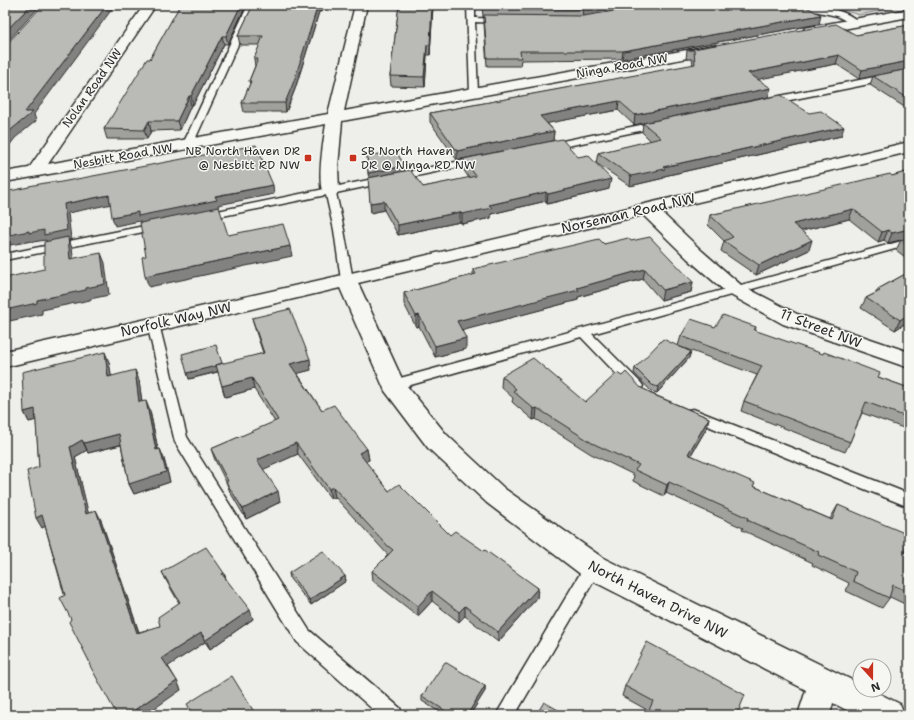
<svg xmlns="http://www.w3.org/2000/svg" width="914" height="720" font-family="'Shantell Sans',sans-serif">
<rect width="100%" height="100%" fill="#eeeeea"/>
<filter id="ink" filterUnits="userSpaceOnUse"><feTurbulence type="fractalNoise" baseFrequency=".025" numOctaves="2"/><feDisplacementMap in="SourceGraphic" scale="8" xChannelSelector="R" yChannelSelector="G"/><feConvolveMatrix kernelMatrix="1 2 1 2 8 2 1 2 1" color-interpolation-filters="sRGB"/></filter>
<g filter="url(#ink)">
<path fill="#cececa" stroke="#7c7c7a" d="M 828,5 L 908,5 L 859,15 Z"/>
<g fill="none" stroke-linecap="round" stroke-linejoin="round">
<g stroke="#2b2b2b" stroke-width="3">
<path id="service" d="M 248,5 L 256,5 L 193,144 L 188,147 L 185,146 L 183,144 Z
M 467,5 L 475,5 L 475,18 L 501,19 L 505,21 L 501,23 L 475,22 L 478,93 L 474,96 L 470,93 Z
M 795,5 C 815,5 845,8 860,23 L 856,25 L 853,25 L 837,16 L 796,7 Z
M 909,70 L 909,76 L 770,104 L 766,101 L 770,98 Z
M 660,121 L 665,124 L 663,126 L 548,150 L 543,147 L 548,144 Z
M 480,157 L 485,160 L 483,162 L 336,193 L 344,230 L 353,280 L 351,283 L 343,283 L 341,280 L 334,230 L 326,195 L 203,220 L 198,217 L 203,214 Z
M 159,223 L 164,226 L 163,228 L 5,260 L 5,254 Z
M 909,239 L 909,245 L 592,334 L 641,383 L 643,386 L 641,389 L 636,391 L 631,389 L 581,337 L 393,390 L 388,388 L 386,385 L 388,382 L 393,380 Z
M 153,320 L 157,321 L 159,324 L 187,437 L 309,630 L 400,708 L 402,715 L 379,715 L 297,642 L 175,442 L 147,324 L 149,321 Z
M 693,409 L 909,494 L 909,507 L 688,418 L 686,414 L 688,410 Z
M 593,560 L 599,562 L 601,567 L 599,572 L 515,715 L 496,715 L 587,562 Z"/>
</g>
<g stroke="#2b2b2b" stroke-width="3">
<path id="minor" d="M 144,5 L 156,5 L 48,164 L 328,114 L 355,5 L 367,5 L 344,111 L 715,45 L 720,46 L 722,49 L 720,52 L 715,53 L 342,121 L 338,167 L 339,191 L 336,195 L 330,196 L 324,195 C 316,184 324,138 326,124 L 5,182 L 5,172 L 29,168 Z
M 909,9 L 909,17 L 810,35 L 805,34 L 803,31 L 805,28 L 810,27 Z
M 909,142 L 909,152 L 660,211 L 702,251 L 741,285 L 797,314 L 909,352 L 909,368 L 783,324 L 727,293 L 688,259 L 643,215 L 358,283 L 403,381 L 446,434 L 505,489 L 603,558 L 860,684 L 860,690 L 872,690 L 900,704 L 905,715 L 856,715 L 833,703 L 830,715 L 798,715 L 806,690 L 583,576 L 487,503 L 428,448 L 385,391 L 340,288 L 5,367 L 5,351 L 347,274 Z"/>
</g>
<use href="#service" fill="#f6f6f2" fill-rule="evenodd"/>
<use href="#minor" fill="#f6f6f2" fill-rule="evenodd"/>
</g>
<path fill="#a0a09d" stroke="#2b2b2b" d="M 180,5 L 246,5 L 228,44 L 224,44 L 193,105 L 191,105 L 180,130 L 151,131 L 147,139 L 107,139 L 104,129 L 150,59 L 180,6 Z
M 253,5 L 323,5 L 321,12 L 319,12 L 295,89 L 286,112 L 244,112 L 242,103 L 250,84 L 249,81 L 255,66 L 254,59 L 260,45 L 240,45 L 238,36 Z
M 399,5 L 438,5 L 437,7 L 433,7 L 430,55 L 427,55 L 425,87 L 391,86 L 390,76 Z
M 482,5 L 803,5 L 819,24 L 622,59 L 521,60 L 520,66 L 487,66 L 484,24 L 484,17 L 483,17 Z
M 909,25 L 859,79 L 836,64 L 757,79 L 768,97 L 634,125 L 618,110 L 547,123 L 554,131 L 553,141 L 609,189 L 547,204 L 546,201 L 491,214 L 491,218 L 462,224 L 460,222 L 398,235 L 384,210 L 371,213 L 367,155 L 405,171 L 423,187 L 469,178 L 463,169 L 463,159 L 457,160 L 430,122 L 430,113 L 693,65 L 692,59 L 686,59 L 687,50 L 856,35 Z
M 909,69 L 909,110 L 870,85 L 873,76 Z
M 643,123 L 841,136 L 664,176 L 664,178 L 630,186 L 596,163 L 598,153 L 651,141 L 642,132 Z
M 909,171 L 909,260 L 896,250 L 901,240 L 904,239 L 888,243 L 884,240 L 878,242 L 849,219 L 801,231 L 809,250 L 756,275 L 721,251 L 724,241 L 708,225 L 710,215 L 892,176 Z
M 631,241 L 693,282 L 691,292 L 661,300 L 643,279 L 578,297 L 578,300 L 462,330 L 466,349 L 435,357 L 419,326 L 416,327 L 404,304 L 404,293 L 473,275 L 473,269 L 604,244 Z
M 909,272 L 909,321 L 895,330 L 861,308 L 866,298 L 876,293 L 878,289 Z
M 252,318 L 311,370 L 297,373 L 322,410 L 367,449 L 369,460 L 365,461 L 389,491 L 450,535 L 538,588 L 537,598 L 498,642 L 465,616 L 459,622 L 432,601 L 418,616 L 373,581 L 372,571 L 388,555 L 335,497 L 331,499 L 298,454 L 263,469 L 280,502 L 246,519 L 230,492 L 226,482 L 215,460 L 211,449 L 275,422 L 254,389 L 225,397 L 218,372 L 189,379 L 263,353 L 255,329 Z
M 715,327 L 756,327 L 755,331 L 878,377 L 909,388 L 909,430 L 862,413 L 850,442 L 845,452 L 741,411 L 744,401 L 757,375 L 678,346 L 681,336 Z
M 689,358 L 657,393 L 651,391 L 634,373 L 635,368 Z
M 109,362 L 111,376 L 139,380 L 142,402 L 150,411 L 158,449 L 160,449 L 164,459 L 170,482 L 134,494 L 129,484 L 121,445 L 88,453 L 87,450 L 75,457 L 88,513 L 101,520 L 139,632 L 160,626 L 179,603 L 167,582 L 162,572 L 224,573 L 226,579 L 253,619 L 210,649 L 205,642 L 168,666 L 177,681 L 181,690 L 90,663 L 71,619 L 45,526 L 42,528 L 39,467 L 36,420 L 29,422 L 24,412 Z
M 502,376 L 585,402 L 641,388 L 650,392 L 650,393 L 709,418 L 706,429 L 691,455 L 753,486 L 830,519 L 838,505 L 904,552 L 909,554 L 909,606 L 890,597 L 882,608 L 846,591 L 849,583 L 812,565 L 813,563 L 742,530 L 743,528 L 666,493 L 664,496 L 633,481 L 634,475 L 591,454 L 536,419 L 533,420 L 512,402 L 513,398 L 501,387 Z
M 289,573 L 345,576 L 346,581 L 311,605 L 290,579 Z
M 485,686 L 485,691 L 470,715 L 444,715 L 422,701 L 422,696 Z
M 625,686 L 745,695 L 649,711 L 622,696 Z"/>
<path fill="#828280" stroke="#2b2b2b" d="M 31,5 L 41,5 L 5,44 L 5,32 Z
M 107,5 L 115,5 L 34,114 L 36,121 L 15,138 L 6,150 L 6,157 L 5,157 L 5,138 Z
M 241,5 L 246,5 L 228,44 L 226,36 Z
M 318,5 L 319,12 L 295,89 L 286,112 L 285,103 Z
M 320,5 L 323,5 L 321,12 Z
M 432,5 L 433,5 L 430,55 L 430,45 Z
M 609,5 L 657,5 L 582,18 L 583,9 Z
M 821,15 L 819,24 L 622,59 L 623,51 Z
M 222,36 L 224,44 L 193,105 L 191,96 Z
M 427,45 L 427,55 L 425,87 L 424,77 Z
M 839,55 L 836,64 L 745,82 L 748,73 Z
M 909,61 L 909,69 L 859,79 L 862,70 Z
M 771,88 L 768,97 L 634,125 L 635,115 Z
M 189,96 L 191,105 L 180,130 L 177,121 Z
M 619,101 L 618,110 L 539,125 L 540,116 Z
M 149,121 L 151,131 L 147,139 L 144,130 Z
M 844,127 L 841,136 L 664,176 L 664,178 L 630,186 L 631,176 L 663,167 Z
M 554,131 L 553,141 L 457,160 L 457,151 Z
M 405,166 L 405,171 L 369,178 L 368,173 Z
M 611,179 L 609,189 L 547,204 L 548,194 Z
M 273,185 L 274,194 L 218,205 L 219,209 L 141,225 L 140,221 L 115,226 L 112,217 Z
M 546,192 L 546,201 L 491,214 L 491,218 L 462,224 L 462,214 L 489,205 Z
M 109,195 L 112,204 L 68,213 L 71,239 L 69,240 L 72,248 L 75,269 L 48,244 L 46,240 L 33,242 L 32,241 L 5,246 L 5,236 L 64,204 Z
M 384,201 L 384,210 L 371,213 L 370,203 Z
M 853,209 L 849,219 L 790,234 L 793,224 Z
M 460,212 L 460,222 L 398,235 L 398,225 Z
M 909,229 L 909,238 L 888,243 L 892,233 Z
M 888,230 L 884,240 L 878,242 L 882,232 Z
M 812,240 L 809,250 L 756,275 L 759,265 Z
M 290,246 L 292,256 L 149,287 L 145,276 Z
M 101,253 L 105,263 L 109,295 L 90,299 L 90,300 L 42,310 L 42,314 L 5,322 L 5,310 L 37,300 L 86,288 Z
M 645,269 L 643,279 L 578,297 L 578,300 L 457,332 L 457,321 Z
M 693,282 L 691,292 L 661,300 L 663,290 Z
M 909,314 L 909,321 L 895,330 L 900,320 Z
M 419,315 L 419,326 L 416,327 L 416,316 Z
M 466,338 L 466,349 L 435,357 L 435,346 Z
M 105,352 L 109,362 L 113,387 L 108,377 Z
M 691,352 L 689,358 L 657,393 L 658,387 Z
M 310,359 L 311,370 L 292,375 L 290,364 Z
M 222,364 L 224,370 L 189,379 L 187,373 Z
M 135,370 L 139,380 L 143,412 L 139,402 Z
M 252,378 L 254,389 L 225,397 L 222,386 Z
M 146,401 L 150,411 L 160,460 L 156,450 Z
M 537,408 L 536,419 L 533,420 L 534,409 Z
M 35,409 L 40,419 L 29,422 L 24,412 Z
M 709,418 L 706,429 L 685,465 L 688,454 Z
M 119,434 L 123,444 L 88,453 L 84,443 Z
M 82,440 L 87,450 L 75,457 L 91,524 L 86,514 L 70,447 Z
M 296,443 L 298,454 L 260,471 L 257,460 Z
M 160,449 L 164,459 L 170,482 L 134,494 L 129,484 Z
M 367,449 L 369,460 L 360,464 L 359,453 Z
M 669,482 L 666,493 L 664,496 L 667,485 Z
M 333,487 L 335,497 L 331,499 L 329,489 Z
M 278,491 L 280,502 L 246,519 L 243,509 Z
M 96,510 L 101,520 L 142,642 L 137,633 Z
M 42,515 L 48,525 L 42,528 L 36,518 Z
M 224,573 L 227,582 L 222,574 Z
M 345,576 L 346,581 L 311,605 L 310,600 Z
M 538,588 L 537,598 L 498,642 L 498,632 Z
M 432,591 L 432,601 L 418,616 L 418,606 Z
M 465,606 L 465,616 L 459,622 L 459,612 Z
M 250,610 L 253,619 L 210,649 L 206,640 Z
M 201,633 L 205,642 L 167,667 L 162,658 Z
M 177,681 L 181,690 L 145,715 L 127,715 Z
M 485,686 L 485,691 L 470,715 L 467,715 Z"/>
<path fill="#babab7" stroke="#2b2b2b" d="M 5,5 L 31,5 L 5,32 Z
M 43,5 L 107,5 L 25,112 L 33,112 L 12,129 L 5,138 L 5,46 Z
M 180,5 L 241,5 L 226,36 L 222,36 L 191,96 L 189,96 L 177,121 L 149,121 L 144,130 L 104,129 L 147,59 L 150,59 Z
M 253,5 L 318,5 L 294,81 L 285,103 L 242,103 L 251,81 L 249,81 L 258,59 L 254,59 L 263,36 L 238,36 Z
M 399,5 L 432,5 L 430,45 L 427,45 L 424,77 L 390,76 Z
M 483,5 L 609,5 L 583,9 L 484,8 Z
M 652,5 L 803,5 L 821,15 L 623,51 L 520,51 L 521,58 L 487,58 L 484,15 L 583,16 Z
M 836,24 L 856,35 L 909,25 L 909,61 L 862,70 L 839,55 L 748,73 L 771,88 L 635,115 L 619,101 L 540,116 L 554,131 L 457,151 L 430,113 L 695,64 L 694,50 L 687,50 Z
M 909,69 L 909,99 L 873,76 Z
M 781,95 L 809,113 L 821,111 L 844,127 L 663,167 L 665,169 L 631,176 L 598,153 L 661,138 L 643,123 Z
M 562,139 L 578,157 L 588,155 L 611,179 L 548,194 L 546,192 L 489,205 L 492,208 L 462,214 L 460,212 L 398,225 L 384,201 L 370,203 L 368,178 L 410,170 L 423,187 L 476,176 L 463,159 Z
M 256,145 L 273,185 L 215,196 L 217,200 L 138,216 L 138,212 L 112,217 L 109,195 L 64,204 L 67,230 L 44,235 L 44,230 L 29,233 L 29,231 L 5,236 L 5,192 L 29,187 L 29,186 L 56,181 L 56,183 Z
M 397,153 L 405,166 L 368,173 L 367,155 Z
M 909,171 L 909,229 L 892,233 L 888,230 L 882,232 L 853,209 L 793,224 L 812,240 L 759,265 L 724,241 L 733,237 L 710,215 L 890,174 L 892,176 Z
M 219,207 L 228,235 L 283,224 L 290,246 L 145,276 L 142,257 L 146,256 L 140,223 Z
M 68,237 L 70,259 L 101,253 L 105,284 L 86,288 L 86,290 L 37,300 L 37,303 L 5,310 L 5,278 L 44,269 L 44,242 Z
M 650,237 L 693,282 L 663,290 L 645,269 L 577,288 L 579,290 L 457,321 L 466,338 L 435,346 L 419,315 L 416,316 L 404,293 L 476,274 L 473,269 L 599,239 L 604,244 L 628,238 L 631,241 Z
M 909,238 L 909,247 L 901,240 Z
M 909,272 L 909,314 L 900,320 L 866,298 L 880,291 L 878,289 Z
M 290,309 L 310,359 L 290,364 L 322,410 L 334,405 L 367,449 L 359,453 L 389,491 L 399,484 L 450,535 L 455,531 L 484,551 L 485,550 L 538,588 L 498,632 L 465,606 L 459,612 L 432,591 L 418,606 L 372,571 L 393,550 L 388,546 L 333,487 L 329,489 L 296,443 L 257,460 L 278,491 L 243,509 L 226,482 L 228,481 L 211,449 L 278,420 L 252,378 L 222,386 L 216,365 L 264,353 L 252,318 Z
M 723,315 L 756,327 L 754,330 L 823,354 L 824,352 L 880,373 L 878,377 L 909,388 L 909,418 L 866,402 L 850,442 L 744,401 L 762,366 L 681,336 L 691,319 L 715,327 Z
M 663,339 L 691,352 L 658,387 L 652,385 L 635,368 Z
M 216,345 L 222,363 L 216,365 L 216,366 L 187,373 L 182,354 Z
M 105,352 L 108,377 L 135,370 L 139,402 L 146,401 L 156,450 L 160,449 L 166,472 L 129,484 L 119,434 L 84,443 L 82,440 L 70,447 L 86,514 L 96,510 L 137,633 L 160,626 L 158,617 L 180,602 L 162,572 L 206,547 L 224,573 L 222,574 L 250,610 L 206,640 L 201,633 L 162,658 L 177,681 L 127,715 L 117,715 L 89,664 L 90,663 L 69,622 L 71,619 L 60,598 L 65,595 L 42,515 L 36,518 L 27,471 L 39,467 L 35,409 L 24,412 L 22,372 Z
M 533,358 L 585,402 L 617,373 L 622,376 L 626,372 L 641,388 L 650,392 L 649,393 L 709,418 L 688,454 L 755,483 L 753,486 L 832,520 L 838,505 L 909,535 L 904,552 L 909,554 L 909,592 L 893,585 L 889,598 L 853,581 L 856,572 L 818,555 L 819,552 L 747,520 L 748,518 L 669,482 L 667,485 L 635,470 L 639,465 L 592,443 L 537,408 L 534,409 L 513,391 L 516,389 L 502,376 Z
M 323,551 L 345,576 L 310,600 L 289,573 Z
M 647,642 L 745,695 L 737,715 L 647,715 L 653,701 L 625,686 Z
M 445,662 L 485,686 L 467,715 L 452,715 L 422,696 Z
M 232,676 L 256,715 L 193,715 L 187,704 Z
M 544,702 L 567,715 L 536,715 Z"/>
</g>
<g fill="#c8321e" stroke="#f6f6f2" stroke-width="1.5">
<rect x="304" y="154" width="8" height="8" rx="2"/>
<rect x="349" y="154" width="8" height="8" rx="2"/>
</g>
<g text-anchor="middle" stroke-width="3" stroke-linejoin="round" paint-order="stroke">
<g font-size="12" fill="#2b2b2b" stroke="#f6f6f2">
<text transform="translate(622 66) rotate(-10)" y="4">Ninga Road NW</text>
<text transform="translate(92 88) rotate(-55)" y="4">Nolan Road NW</text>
<text transform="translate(123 156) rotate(-10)" y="4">Nesbitt Road NW</text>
</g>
<g font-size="12" fill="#2b2b2b" stroke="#f6f6f2" text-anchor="end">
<text x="300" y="155">NB North Haven DR<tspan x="300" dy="14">@ Nesbitt RD NW</tspan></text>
<text x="361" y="155" text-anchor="start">SB North Haven<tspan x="361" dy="14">DR @ Ninga RD NW</tspan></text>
</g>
<g font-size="14" fill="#2b2b2b" stroke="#f6f6f2">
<text transform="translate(628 213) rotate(-13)" y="5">Norseman Road NW</text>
<text transform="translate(176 319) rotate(-13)" y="5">Norfolk Way NW</text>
<text transform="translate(821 328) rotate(21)" y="5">11 Street NW</text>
<text transform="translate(658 599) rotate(27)" y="5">North Haven Drive NW</text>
</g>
</g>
<rect width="914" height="720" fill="none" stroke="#f6f6f2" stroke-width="20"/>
<rect x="10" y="10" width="894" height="700" fill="none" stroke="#2b2b2b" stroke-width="1.5" filter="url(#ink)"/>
<g transform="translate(872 678) rotate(159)"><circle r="19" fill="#f6f6f2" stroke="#a5a5a2"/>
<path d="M0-3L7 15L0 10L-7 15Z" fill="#c8321e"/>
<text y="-6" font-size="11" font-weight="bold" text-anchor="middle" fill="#2b2b2b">N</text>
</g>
</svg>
